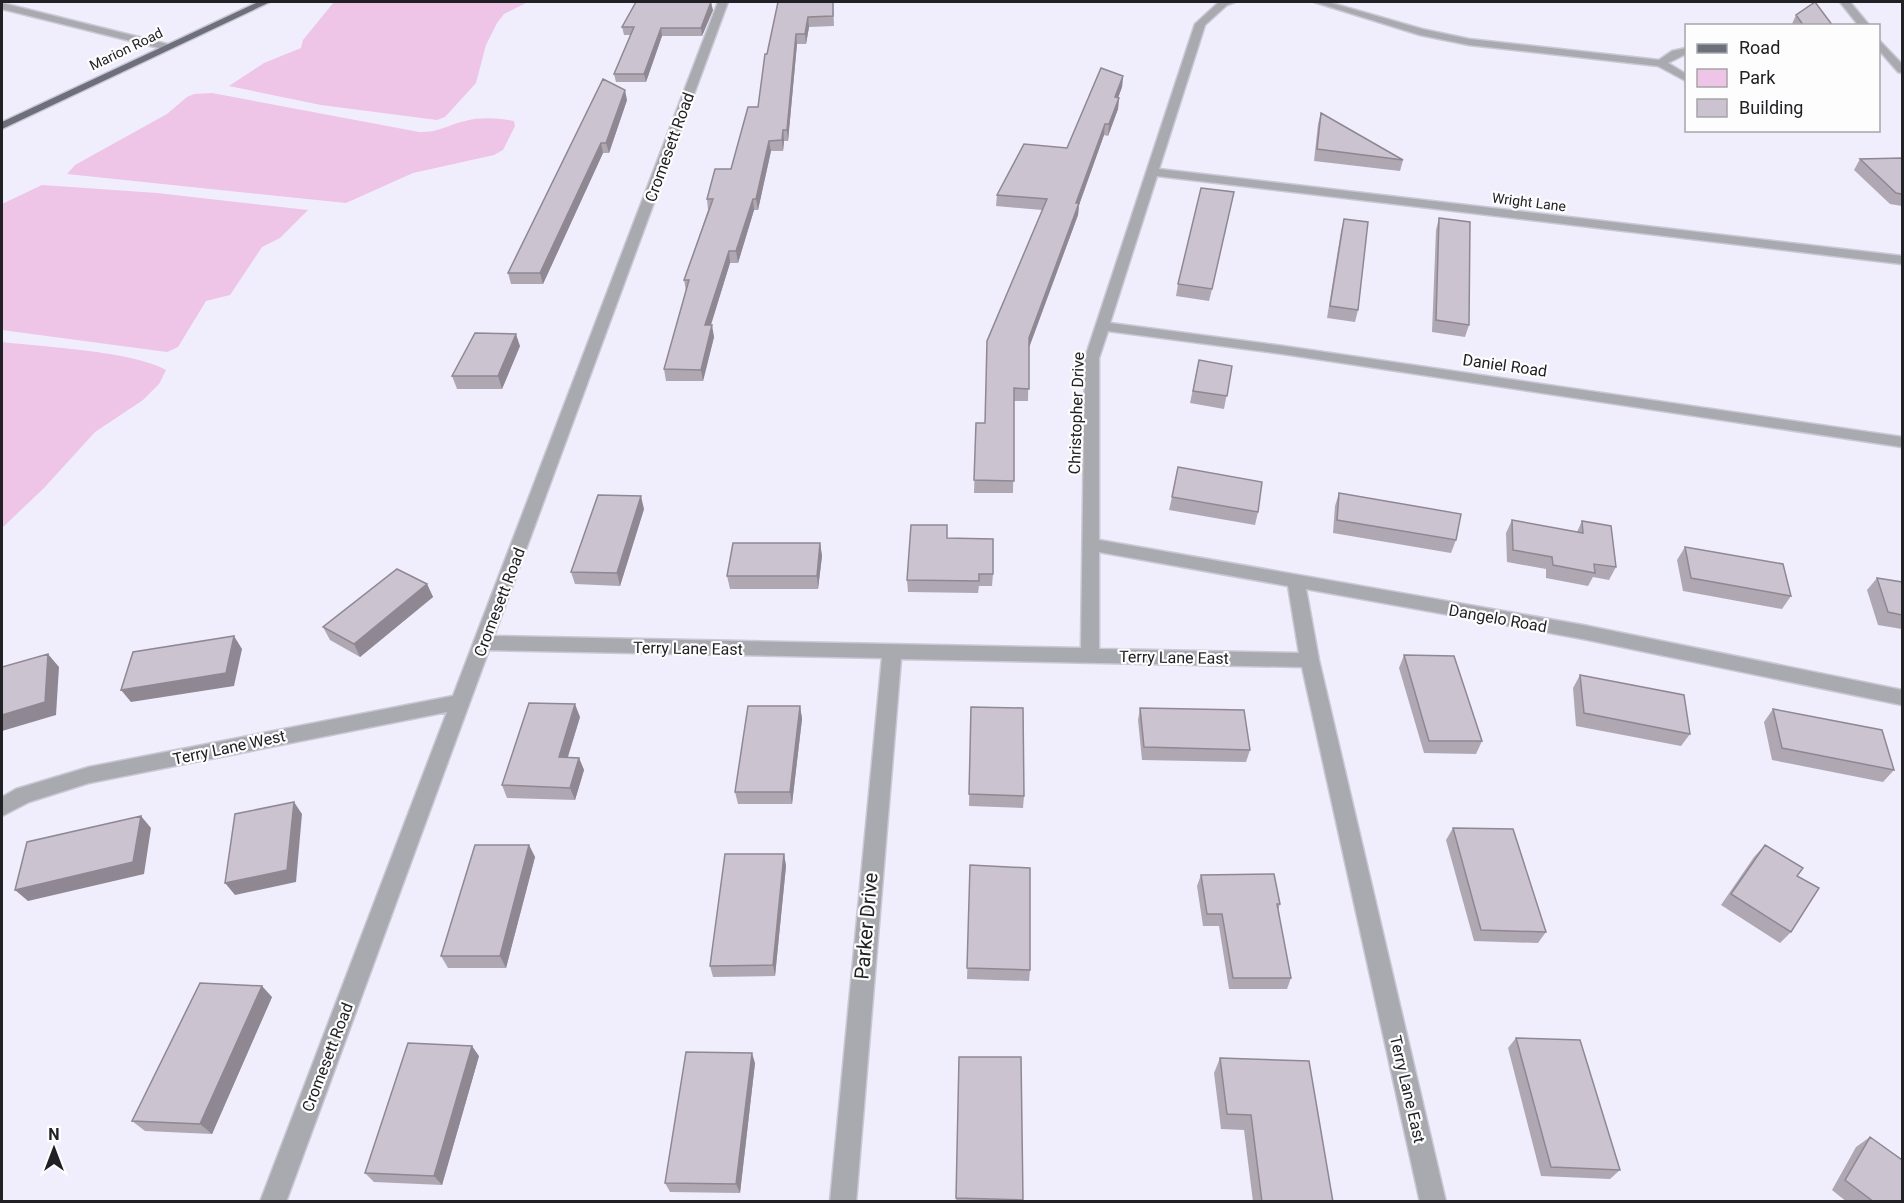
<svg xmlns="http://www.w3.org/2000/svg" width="1904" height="1203" font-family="Roboto,sans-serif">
<rect width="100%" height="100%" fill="#f0edfc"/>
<path fill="#eec4e7" d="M 334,2 L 528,2 L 504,14 L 497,23 L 486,45 L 476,83 L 445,117 L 437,120 L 321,105 L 229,86 L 264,63 L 301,48 L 303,40 Z
M 212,93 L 419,132 C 437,133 448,125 465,121 C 481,117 498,118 514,121 L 515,126 L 503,150 L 494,155 L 413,173 L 346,203 L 67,174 L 75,165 L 167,114 L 187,97 L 194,94 Z
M 42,185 L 157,193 L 308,210 L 280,238 L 262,247 L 230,295 L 206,301 L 178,347 L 167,352 L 2,330 L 2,204 Z
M 2,342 C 43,347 132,351 166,370 L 159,384 L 143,400 L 95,432 L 44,488 L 2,528 Z"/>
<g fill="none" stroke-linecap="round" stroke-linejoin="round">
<g stroke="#cbc8d5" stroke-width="3">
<path id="minor" d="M 718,2 L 728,2 L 494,636 L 1081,648 L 1085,358 L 1195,24 L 1219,2 L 1235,2 L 1227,5 L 1205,25 L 1159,169 L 1902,256 L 1902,264 L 1157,176 L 1110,323 L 1283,346 L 1902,437 L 1902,447 L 1283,354 L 1108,331 L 1099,358 L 1099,540 L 1583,625 L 1902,690 L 1902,705 L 1583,639 L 1306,589 L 1319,660 L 1446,1202 L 1420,1202 L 1302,667 L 901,659 L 856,1202 L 830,1202 L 882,658 L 489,650 L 286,1202 L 260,1202 L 447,712 L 89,783 L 29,802 L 2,816 L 2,797 L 16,789 L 89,767 L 453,696 ZM 1099,552 L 1288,586 L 1299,653 L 1099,649 Z
M 1314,2 L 1328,2 L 1422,29 L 1469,39 L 1659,60 L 1672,51 L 1686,48 L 1686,54 L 1668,63 L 1686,74 L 1686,81 L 1658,66 L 1469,45 L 1420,35 Z
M 1840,2 L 1850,2 L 1870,26 L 1859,26 Z
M 2,3 L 171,45 L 172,47 L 167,50 L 2,9 Z
M 1878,39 L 1902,64 L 1902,73 L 1898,72 L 1878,49 Z"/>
</g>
<g stroke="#cbc8d5" stroke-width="3">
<path id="major" d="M 258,2 L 270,2 L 2,129 L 2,122 Z"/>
</g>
<use href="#minor" fill="#a8aab0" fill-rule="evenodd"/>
<use href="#major" fill="#6d707b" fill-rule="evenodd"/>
</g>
<path fill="#afa8b3" d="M 778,2 L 833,2 L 834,26 L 809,27 L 806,44 L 797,44 L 788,141 L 784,141 L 783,151 L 771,151 L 758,210 L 754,210 L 738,263 L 730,263 L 711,325 L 714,337 L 703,381 L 666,381 L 664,369 L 686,291 L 684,280 L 708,210 L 707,199 L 731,169 L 758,107 Z
M 713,10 L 702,36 L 662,36 L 646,82 L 616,82 L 614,74 L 631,35 L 624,35 L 622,27 Z
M 1796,15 L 1833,26 L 1791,26 Z
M 1123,76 L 1122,87 L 1118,98 L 1119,98 L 1118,109 L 1108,136 L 1104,135 L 1079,205 L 1078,215 L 1029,348 L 1028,401 L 1014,401 L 1013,493 L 974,493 L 976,423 L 985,423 L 1042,210 L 996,206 L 997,195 L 1067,148 Z
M 627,100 L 609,153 L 603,153 L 543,284 L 511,284 L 508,273 Z
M 1321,113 L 1403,160 L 1400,171 L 1314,161 L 1318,124 Z
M 1902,158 L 1902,206 L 1890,204 L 1854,170 L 1860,159 Z
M 1231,204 L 1209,301 L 1176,296 L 1178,284 Z
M 1439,218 L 1469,325 L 1465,337 L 1432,332 L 1436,230 Z
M 1344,219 L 1358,310 L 1355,322 L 1327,318 L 1341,231 Z
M 520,346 L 502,389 L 457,389 L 452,376 Z
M 1199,360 L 1232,366 L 1224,409 L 1190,403 Z
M 1339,493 L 1456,540 L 1451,553 L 1333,533 L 1335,506 Z
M 1172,497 L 1258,512 L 1255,525 L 1169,510 Z
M 644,509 L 620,586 L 575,584 L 571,572 Z
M 1512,520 L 1577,532 L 1582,521 L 1616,567 L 1609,580 L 1593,577 L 1588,586 L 1546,578 L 1546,569 L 1507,562 L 1506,533 Z
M 947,538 L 993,574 L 992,586 L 979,586 L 978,593 L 908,592 L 907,580 Z
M 820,543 L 822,556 L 818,589 L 730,589 L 727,576 Z
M 1685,547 L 1791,596 L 1782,609 L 1683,591 L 1677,560 Z
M 1877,578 L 1902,582 L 1902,629 L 1878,625 L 1867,590 Z
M 427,584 L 433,597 L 360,657 L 330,640 L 323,627 Z
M 1404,655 L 1482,741 L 1476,754 L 1424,753 L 1399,668 Z
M 1580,675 L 1690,734 L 1681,746 L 1576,726 L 1573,688 Z
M 800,706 L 802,719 L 792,804 L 738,804 L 735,792 Z
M 971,707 L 1024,796 L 1023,808 L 969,806 Z
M 1140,708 L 1250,750 L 1246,762 L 1142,760 L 1138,720 Z
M 1773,709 L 1894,770 L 1883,782 L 1772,760 L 1764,722 Z
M 580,717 L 568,757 L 579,758 L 584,770 L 575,800 L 507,798 L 502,785 Z
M 1453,828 L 1546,932 L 1538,943 L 1474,941 L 1446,840 Z
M 529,845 L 535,857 L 506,968 L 448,968 L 441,956 Z
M 1765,845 L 1791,932 L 1780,943 L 1721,905 L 1754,857 Z
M 784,854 L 786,866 L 775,976 L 713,977 L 710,966 Z
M 970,865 L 1030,970 L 1029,981 L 967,979 Z
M 1201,875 L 1280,904 L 1278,910 L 1291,978 L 1287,989 L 1229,989 L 1219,926 L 1203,926 L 1197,886 Z
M 272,997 L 212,1134 L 145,1131 L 132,1121 Z
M 1516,1038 L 1620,1170 L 1610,1179 L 1541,1176 L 1508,1048 Z
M 479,1056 L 442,1185 L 374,1182 L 365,1173 Z
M 959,1057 L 1021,1057 L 1023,1202 L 956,1202 Z
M 1220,1058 L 1333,1202 L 1253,1202 L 1244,1130 L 1221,1129 L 1214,1073 Z
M 755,1063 L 740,1193 L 670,1192 L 665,1183 Z
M 1870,1137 L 1902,1202 L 1847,1202 L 1832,1190 L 1856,1147 Z"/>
<path fill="#8f8892" d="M 711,2 L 713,10 L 702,36 L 701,28 Z
M 808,17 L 809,27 L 806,44 L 805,34 Z
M 661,28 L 662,36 L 646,82 L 644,74 Z
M 796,34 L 797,44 L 788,141 L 787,130 Z
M 1123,76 L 1122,87 L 1114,109 L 1115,97 Z
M 625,90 L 627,100 L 609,153 L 606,143 Z
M 1119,98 L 1118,109 L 1108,136 L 1109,124 Z
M 1105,124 L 1104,135 L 1079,205 L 1078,215 L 1028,350 L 1029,338 L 1076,203 Z
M 783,130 L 784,141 L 783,151 L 782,140 Z
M 769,141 L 771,151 L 758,210 L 756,199 Z
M 601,143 L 603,153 L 543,284 L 540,273 Z
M 1234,192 L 1231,204 L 1209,301 L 1212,289 Z
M 753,199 L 754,210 L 738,263 L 736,251 Z
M 729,251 L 730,263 L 707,337 L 705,325 Z
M 712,325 L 714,337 L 703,381 L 701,370 Z
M 516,334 L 520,346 L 502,389 L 498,376 Z
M 641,496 L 644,509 L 620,586 L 617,573 Z
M 820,543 L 822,556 L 818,589 L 817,576 Z
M 427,584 L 433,597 L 360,657 L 354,644 Z
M 234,636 L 242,649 L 234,686 L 131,702 L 121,690 Z
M 48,654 L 59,667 L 56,715 L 2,731 L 2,715 Z
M 575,704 L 580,717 L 564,769 L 559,757 Z
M 800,706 L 802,719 L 792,804 L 790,792 Z
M 579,758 L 584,770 L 575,800 L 570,788 Z
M 294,802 L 302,814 L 296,882 L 235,895 L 225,883 Z
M 141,816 L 151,828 L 144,874 L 28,901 L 15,890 Z
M 529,845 L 535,857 L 506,968 L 500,956 Z
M 784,854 L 786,866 L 775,976 L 773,965 Z
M 262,986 L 272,997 L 212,1134 L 200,1124 Z
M 472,1046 L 479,1056 L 442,1185 L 434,1176 Z
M 752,1053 L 755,1063 L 740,1193 L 736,1184 Z"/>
<path fill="#ccc3d0" stroke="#8f8892" stroke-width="1.5" d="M 636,2 L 711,2 L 701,28 L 661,28 L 644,74 L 614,74 L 634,27 L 622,27 Z
M 778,2 L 833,2 L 833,16 L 808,17 L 805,34 L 796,34 L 787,130 L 783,130 L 782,140 L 769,141 L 756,199 L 753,199 L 736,251 L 729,251 L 705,325 L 712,325 L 701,370 L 664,369 L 689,280 L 684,280 L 713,199 L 707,199 L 715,169 L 731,169 L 748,107 L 758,107 L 765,54 L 767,54 Z
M 1815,2 L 1833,26 L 1804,26 L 1796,15 Z
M 1101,68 L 1123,76 L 1115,97 L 1119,98 L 1109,124 L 1105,124 L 1076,203 L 1079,203 L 1029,338 L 1029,389 L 1014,388 L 1014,481 L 974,480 L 976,423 L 985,423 L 987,341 L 1047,199 L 997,195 L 1024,144 L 1067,148 Z
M 603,79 L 625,90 L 606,143 L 601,143 L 540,273 L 508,273 Z
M 1321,113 L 1403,160 L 1317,149 Z
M 1902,158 L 1902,194 L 1896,193 L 1860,159 Z
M 1201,188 L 1234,192 L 1212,289 L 1178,284 Z
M 1439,218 L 1470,222 L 1469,325 L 1436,320 Z
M 1344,219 L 1368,222 L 1358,310 L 1330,306 Z
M 475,333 L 516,334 L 498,376 L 452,376 Z
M 1199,360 L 1232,366 L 1227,396 L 1193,391 Z
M 1178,467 L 1262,482 L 1258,512 L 1172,497 Z
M 1339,493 L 1461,514 L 1456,540 L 1337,520 Z
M 598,495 L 641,496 L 617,573 L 571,572 Z
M 1512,520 L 1583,533 L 1582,521 L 1611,526 L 1616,567 L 1594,564 L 1595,573 L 1553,565 L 1552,557 L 1513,550 Z
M 911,525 L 947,525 L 947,538 L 993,539 L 993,574 L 979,574 L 979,581 L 907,580 Z
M 733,543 L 820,543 L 817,576 L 727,576 Z
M 1685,547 L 1783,564 L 1791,596 L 1691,578 Z
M 397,569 L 427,584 L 354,644 L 323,627 Z
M 1877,578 L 1902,582 L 1902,615 L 1888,612 Z
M 234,636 L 226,673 L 121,690 L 133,652 Z
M 48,654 L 45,702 L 2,715 L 2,667 Z
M 1404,655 L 1454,656 L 1482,741 L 1429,741 Z
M 1580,675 L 1684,695 L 1690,734 L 1584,713 Z
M 529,703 L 575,704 L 559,757 L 579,758 L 570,788 L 502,785 Z
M 748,706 L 800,706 L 790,792 L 735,792 Z
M 971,707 L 1023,708 L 1024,796 L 969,794 Z
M 1140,708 L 1244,710 L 1250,750 L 1144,747 Z
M 1773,709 L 1882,730 L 1894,770 L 1782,748 Z
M 294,802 L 287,870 L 225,883 L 235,814 Z
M 141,816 L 133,862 L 15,890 L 27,842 Z
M 1453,828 L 1513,829 L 1546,932 L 1481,930 Z
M 475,845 L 529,845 L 500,956 L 441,956 Z
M 1765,845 L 1803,868 L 1797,876 L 1819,888 L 1791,932 L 1731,894 Z
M 725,854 L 784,854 L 773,965 L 710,966 Z
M 970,865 L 1030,868 L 1030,970 L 967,968 Z
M 1274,874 L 1280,904 L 1277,904 L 1291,978 L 1233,978 L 1222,914 L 1207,914 L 1201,875 Z
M 200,983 L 262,986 L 200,1124 L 132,1121 Z
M 1516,1038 L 1580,1040 L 1620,1170 L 1551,1167 Z
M 408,1043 L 472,1046 L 434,1176 L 365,1173 Z
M 686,1052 L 752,1053 L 736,1184 L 665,1183 Z
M 959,1057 L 1021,1057 L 1023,1200 L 956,1198 Z
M 1220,1058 L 1309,1061 L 1333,1202 L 1262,1202 L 1251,1115 L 1227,1114 Z
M 1870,1137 L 1902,1160 L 1902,1202 L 1874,1202 L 1845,1180 Z"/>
<g text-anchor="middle" stroke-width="4.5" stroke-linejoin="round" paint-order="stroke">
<g font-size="14" fill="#212025" stroke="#fdfdfd">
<text transform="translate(126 49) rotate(-26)" y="5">Marion Road</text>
<text transform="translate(1529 202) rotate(7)" y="5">Wright Lane</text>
</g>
<g font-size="16" fill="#212025" stroke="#fdfdfd">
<text transform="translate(669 147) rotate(-70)" y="6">Cromesett Road</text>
<text transform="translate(1505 365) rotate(8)" y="6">Daniel Road</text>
<text transform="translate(1076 413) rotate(-88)" y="6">Christopher Drive</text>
<text transform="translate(499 602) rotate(-69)" y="6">Cromesett Road</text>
<text transform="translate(1498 618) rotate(10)" y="6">Dangelo Road</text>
<text transform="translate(688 648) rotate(1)" y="6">Terry Lane East</text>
<text transform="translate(1174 657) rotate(1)" y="6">Terry Lane East</text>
<text transform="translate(229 747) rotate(-12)" y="6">Terry Lane West</text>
<text transform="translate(327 1057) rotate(-69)" y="6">Cromesett Road</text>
<text transform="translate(1408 1089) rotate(77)" y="6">Terry Lane East</text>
</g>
<g font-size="20" fill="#212025" stroke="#fdfdfd">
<text transform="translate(866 926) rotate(-85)" y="7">Parker Drive</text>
</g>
</g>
<rect width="1904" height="1203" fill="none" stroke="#212025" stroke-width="6"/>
<rect x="1685" y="24" width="195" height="108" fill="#fdfdfd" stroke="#a5a5a7" stroke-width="1.5"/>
<rect x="1697" y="44" width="30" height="9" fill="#6d707b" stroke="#a5a5a7" stroke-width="1.5"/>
<text x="1739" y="54" font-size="18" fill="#212025">Road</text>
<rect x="1697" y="69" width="30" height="18" fill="#eec4e7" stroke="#a5a5a7" stroke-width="1.5"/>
<text x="1739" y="84" font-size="18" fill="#212025">Park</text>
<rect x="1697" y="99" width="30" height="18" fill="#ccc3d0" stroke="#a5a5a7" stroke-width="1.5"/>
<text x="1739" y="114" font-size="18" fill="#212025">Building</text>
<g transform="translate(54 1149)" stroke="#fdfdfd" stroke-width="4.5" paint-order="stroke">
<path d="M0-4.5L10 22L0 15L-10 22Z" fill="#212025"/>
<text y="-9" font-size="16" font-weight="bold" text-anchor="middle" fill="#212025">N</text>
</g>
</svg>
